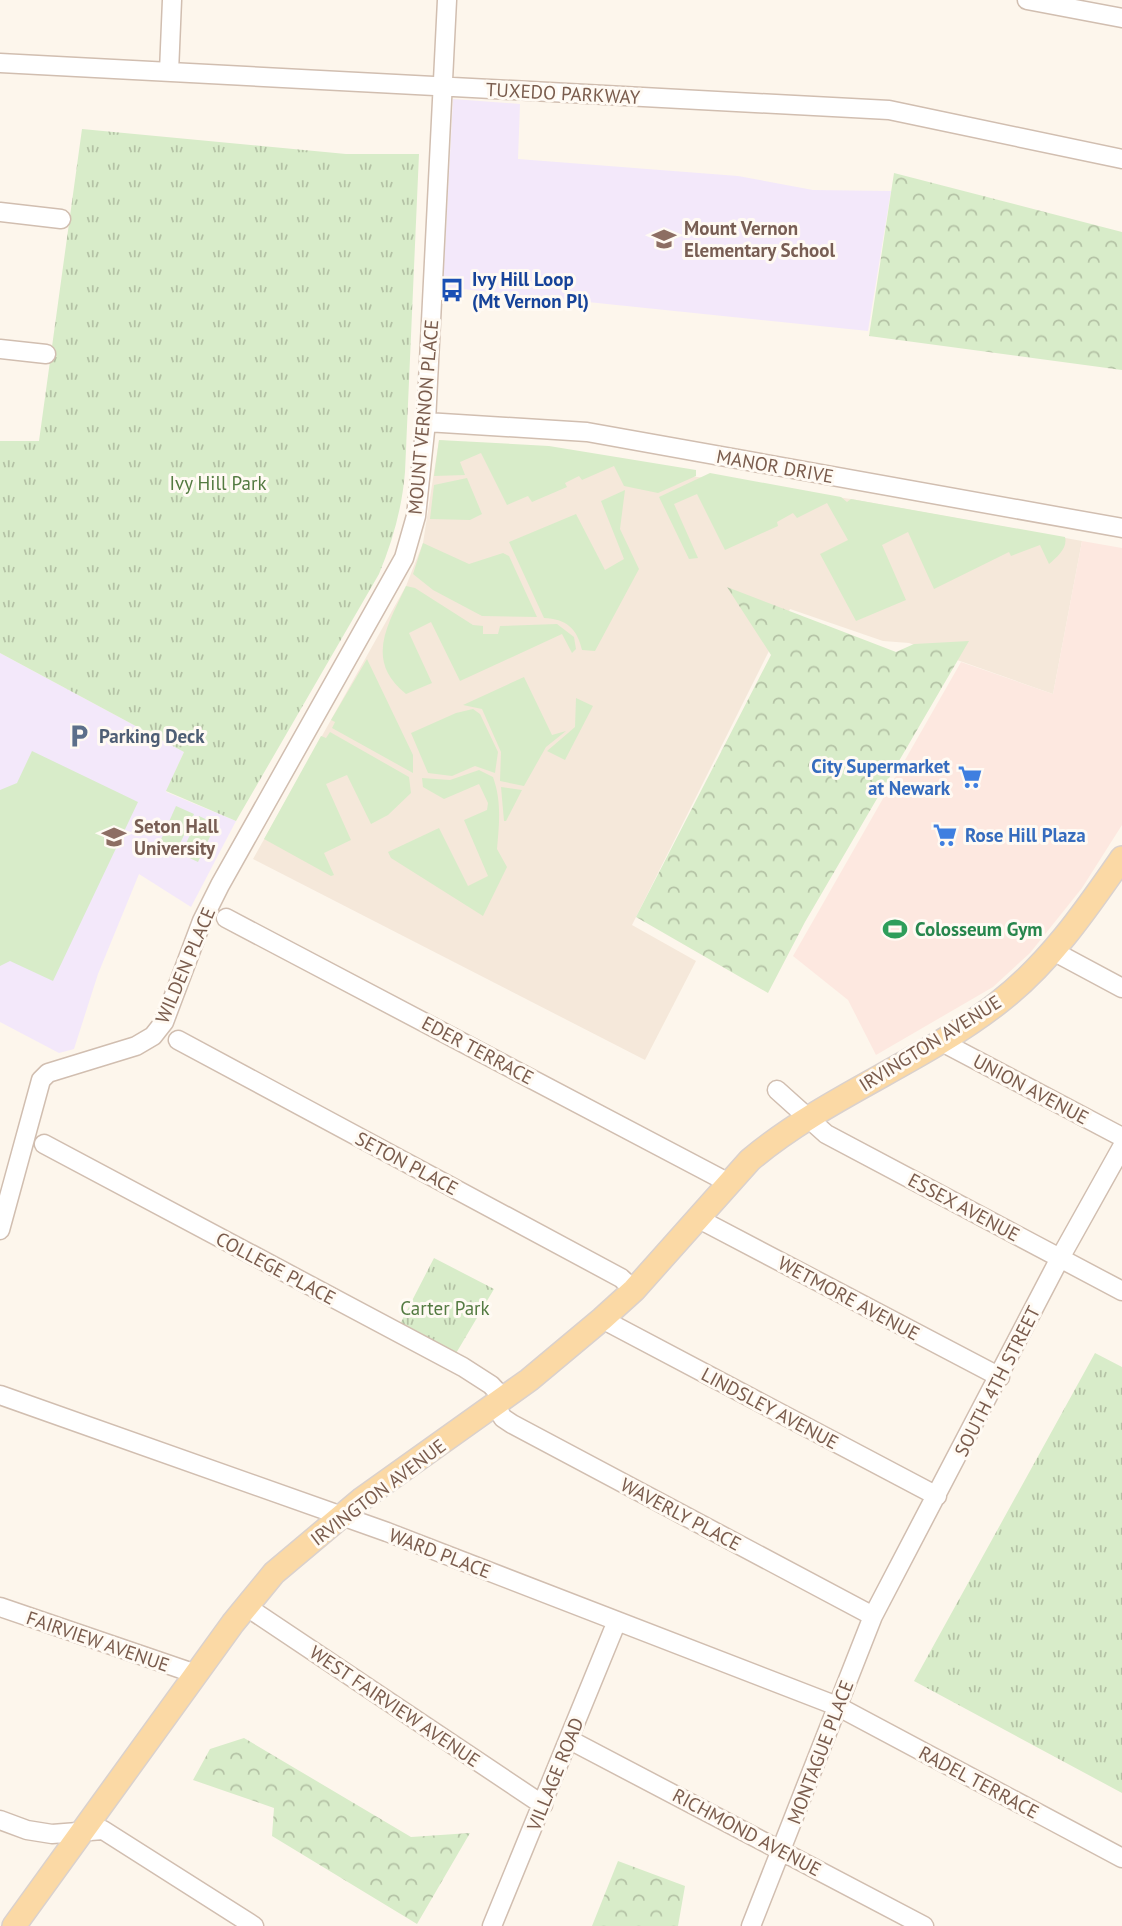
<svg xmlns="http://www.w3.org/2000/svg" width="1122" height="1926" font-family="'PT Sans',sans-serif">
<defs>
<pattern id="forest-crowns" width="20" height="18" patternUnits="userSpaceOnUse" patternTransform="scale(1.75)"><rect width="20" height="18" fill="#d8ecc9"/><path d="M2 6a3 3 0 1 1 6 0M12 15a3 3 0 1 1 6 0" fill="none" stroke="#b4c2a5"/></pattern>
<pattern id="park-tufts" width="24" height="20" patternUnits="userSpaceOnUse" patternTransform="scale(1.75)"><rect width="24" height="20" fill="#d8ecc9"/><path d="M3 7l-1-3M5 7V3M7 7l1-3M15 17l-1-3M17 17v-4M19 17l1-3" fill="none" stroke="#b4c2a5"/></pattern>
</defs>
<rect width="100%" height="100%" fill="#fdf6ec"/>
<path fill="#f5e8da" d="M 439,440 L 851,499 L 1082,541 L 1053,694 L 909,643 L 883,641 L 790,609 L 632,925 L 696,961 L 645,1060 L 253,859 L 406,586 L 423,543 Z"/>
<path fill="#fde8e0" d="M 1082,541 L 1122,548 L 1122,825 L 1082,888 L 1030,953 L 993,987 L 876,1055 L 848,1000 L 793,956 L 961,662 L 1053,694 Z"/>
<path fill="#f3e8fa" d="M 453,99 L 520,104 L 518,159 L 738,176 L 813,190 L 891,191 L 868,331 L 443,287 Z
M 0,653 L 184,752 L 166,792 L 236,821 L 191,907 L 139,874 L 98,974 L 74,1049 L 59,1053 L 0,1022 Z"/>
<path fill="#d8ecc9" d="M 439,440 L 549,446 L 696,470 L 696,476 L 658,493 L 624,486 L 614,466 L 582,480 L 579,476 L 565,483 L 567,487 L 532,502 L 528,496 L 507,505 L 481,453 L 460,462 L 465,475 L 434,476 Z
M 710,473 L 841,497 L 847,502 L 851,499 L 1065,537 C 1068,548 1057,557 1049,564 L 1040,545 L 1011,556 L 1009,552 L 934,589 L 908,532 L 882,545 L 906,600 L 856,621 L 820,554 L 848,540 L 827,503 L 797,518 L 793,513 L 777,522 L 778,526 L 725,550 L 697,494 L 674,504 L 698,558 L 689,559 L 659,497 Z
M 467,478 L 482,514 L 470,520 L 430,519 L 434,485 Z
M 625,490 L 620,529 L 639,569 L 595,651 L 582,650 C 577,628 566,619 544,618 L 509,542 L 576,514 L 605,570 L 624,559 L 601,501 Z
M 423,543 L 469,564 L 503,553 L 509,556 L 537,617 L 482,616 L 433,590 L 413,574 Z
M 406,586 L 415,588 L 473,625 L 483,626 L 483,634 L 498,634 L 500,626 L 557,624 L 574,637 L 576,649 L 572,653 L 562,634 L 460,681 L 431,622 L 409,633 L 432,683 L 406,694 C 364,660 388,625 406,586 Z
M 367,659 L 413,755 L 413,773 L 332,728 L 335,722 L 331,720 Z
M 524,677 L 552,735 L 566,731 L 546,747 L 524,786 L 500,781 L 501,752 L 482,709 L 463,705 Z
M 576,698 L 593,706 L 565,760 L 547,751 L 575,727 Z
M 473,709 L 480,714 L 498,752 L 495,773 L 475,766 L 452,776 L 428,773 L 411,733 L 456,713 Z
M 330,732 L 409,777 L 411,793 L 388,815 L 371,824 L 347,775 L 326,784 L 351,840 L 324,853 L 334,875 L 331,876 L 264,839 L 321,736 L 326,738 Z
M 32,751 L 138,802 L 53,981 L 10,961 L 0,966 L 0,790 L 17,783 Z
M 479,770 L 493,777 C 502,802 499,825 497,849 L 507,867 L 483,916 L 391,858 L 388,852 L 439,828 L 468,886 L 488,876 L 464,820 L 487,810 L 488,803 L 479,784 L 444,799 L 423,787 L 422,778 L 450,780 Z
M 501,787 L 522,790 L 506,821 L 504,821 Z
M 176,806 L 194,814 L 176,852 L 159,844 Z
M 199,816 L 216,824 L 198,862 L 181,854 Z"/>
<path fill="url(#forest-crowns)" d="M 894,173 L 1122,232 L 1122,370 L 869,336 Z
M 727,587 L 896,652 L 914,644 L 969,641 L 805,922 L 768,993 L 636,917 L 771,655 Z
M 244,1738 L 411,1837 L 470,1833 L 417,1924 L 272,1836 L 274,1808 L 193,1780 L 210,1749 Z
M 618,1861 L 685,1886 L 678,1926 L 592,1926 Z"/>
<path fill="url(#park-tufts)" d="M 82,129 L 346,154 L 419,154 L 405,472 C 402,508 393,540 379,574 L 236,821 L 166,791 L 184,752 L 0,653 L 0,441 L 39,441 Z
M 434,1258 L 494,1289 L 455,1355 L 399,1326 Z
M 1095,1353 L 1122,1367 L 1122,1793 L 914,1681 Z"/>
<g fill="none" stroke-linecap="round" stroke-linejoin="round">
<g stroke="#d1beb0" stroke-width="21">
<path id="minor" d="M 1027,0 L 1122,18
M 0,63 L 889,110 L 1122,159
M 169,72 L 172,0
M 0,212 L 61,219
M 0,349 L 46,354
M 426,422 L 587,432 L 1122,528
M 226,918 L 729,1183
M 1053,951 L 1122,988
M 178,1040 L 621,1278 L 634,1290
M 940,1041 L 1122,1137
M 777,1090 L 826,1134 L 1122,1291
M 44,1144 L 463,1367 L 491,1385 L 504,1399
M 699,1219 L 1000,1377
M 0,1230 L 41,1080 L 48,1073 L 136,1046 L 153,1036 L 164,1022 L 202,921 L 220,885 L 404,558 L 416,516 L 426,422 L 447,0
M 602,1319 L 937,1496
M 0,1395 L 387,1532 L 837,1706 L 1122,1858
M 495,1405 L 503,1418 L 512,1424 L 873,1616
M 0,1607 L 196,1674
M 247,1607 L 543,1805
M 570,1740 L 924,1926
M 0,1820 L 27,1830 L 52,1834 L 103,1830 L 254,1926
M 492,1926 L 617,1621
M 751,1926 L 873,1616 L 1060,1258 L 1122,1147"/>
</g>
<g stroke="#dad1cd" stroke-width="26">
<path id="major" d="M 14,1926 L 233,1623 L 274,1573 L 362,1499 L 529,1380 L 602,1319 L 634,1290 L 750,1160 C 825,1097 921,1063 998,1003 C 1049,964 1086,910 1122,858"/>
</g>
<use href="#minor" stroke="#fff" stroke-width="18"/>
<use href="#major" stroke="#fbd9a5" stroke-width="23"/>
</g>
<defs>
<g id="school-bare" transform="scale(1.89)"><path d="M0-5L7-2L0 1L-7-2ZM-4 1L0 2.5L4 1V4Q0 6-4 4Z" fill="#8d6e63" stroke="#fffaf3" stroke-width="2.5" paint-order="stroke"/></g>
<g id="bus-bare" transform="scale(1.89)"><path d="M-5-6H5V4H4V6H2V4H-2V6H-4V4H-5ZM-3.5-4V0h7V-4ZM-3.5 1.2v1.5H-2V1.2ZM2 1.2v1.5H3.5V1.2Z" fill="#1a4fb4" stroke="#fffaf3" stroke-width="2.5" paint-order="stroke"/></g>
<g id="parking-bare" transform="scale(1.89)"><path d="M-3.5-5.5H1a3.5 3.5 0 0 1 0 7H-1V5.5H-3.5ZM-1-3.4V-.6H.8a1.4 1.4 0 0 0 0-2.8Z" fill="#5c6f8a" stroke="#fffaf3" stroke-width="2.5" paint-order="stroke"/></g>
<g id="supermarket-bare" transform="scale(1.89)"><path d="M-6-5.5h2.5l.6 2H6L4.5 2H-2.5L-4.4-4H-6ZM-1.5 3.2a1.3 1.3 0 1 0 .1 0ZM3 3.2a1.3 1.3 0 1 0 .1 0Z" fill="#3f7fe0" stroke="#fffaf3" stroke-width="2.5" paint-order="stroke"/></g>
<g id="university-bare" transform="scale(1.89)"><path d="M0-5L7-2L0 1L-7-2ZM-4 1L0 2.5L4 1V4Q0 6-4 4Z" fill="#8d6e63" stroke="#fffaf3" stroke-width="2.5" paint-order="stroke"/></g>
<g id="stadium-bare" transform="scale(1.89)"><path d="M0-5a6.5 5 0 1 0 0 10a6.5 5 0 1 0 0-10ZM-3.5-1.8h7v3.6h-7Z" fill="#2e9e5b" stroke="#fffaf3" stroke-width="2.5" paint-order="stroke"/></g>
</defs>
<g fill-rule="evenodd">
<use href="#school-bare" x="664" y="239"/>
<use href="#bus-bare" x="452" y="290"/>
<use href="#parking-bare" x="79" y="736"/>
<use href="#supermarket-bare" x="970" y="777"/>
<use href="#supermarket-bare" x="945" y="835"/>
<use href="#university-bare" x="114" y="837"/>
<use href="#stadium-bare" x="895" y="929"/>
</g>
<g text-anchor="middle" stroke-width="6" stroke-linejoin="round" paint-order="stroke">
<g font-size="19" fill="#7a5c4d" stroke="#fffaf3">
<text transform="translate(563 93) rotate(3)" y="7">TUXEDO PARKWAY</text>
<text transform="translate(423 417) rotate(-85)" y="7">MOUNT VERNON PLACE</text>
<text transform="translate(775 466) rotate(10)" y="7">MANOR DRIVE</text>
<text transform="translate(185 965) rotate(-67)" y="7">WILDEN PLACE</text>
<text transform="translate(930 1043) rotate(-32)" y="7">IRVINGTON AVENUE</text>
<text transform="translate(478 1050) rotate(28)" y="7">EDER TERRACE</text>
<text transform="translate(1031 1089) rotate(28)" y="7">UNION AVENUE</text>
<text transform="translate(407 1163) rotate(28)" y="7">SETON PLACE</text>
<text transform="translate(964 1207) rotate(28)" y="7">ESSEX AVENUE</text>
<text transform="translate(276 1268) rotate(28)" y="7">COLLEGE PLACE</text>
<text transform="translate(849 1298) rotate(28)" y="7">WETMORE AVENUE</text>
<text transform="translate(997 1381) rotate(-63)" y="7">SOUTH 4TH STREET</text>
<text transform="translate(770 1408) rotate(28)" y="7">LINDSLEY AVENUE</text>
<text transform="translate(378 1492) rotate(-37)" y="7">IRVINGTON AVENUE</text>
<text transform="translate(681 1514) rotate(28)" y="7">WAVERLY PLACE</text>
<text transform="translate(440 1553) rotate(21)" y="7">WARD PLACE</text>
<text transform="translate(98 1641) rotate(19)" y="7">FAIRVIEW AVENUE</text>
<text transform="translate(395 1706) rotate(34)" y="7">WEST FAIRVIEW AVENUE</text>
<text transform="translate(820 1752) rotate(-69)" y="7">MONTAGUE PLACE</text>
<text transform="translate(555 1774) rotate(-68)" y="7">VILLAGE ROAD</text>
<text transform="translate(979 1782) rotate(28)" y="7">RADEL TERRACE</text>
<text transform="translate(747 1832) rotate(28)" y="7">RICHMOND AVENUE</text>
</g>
<g font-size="19" font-weight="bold" fill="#785e54" stroke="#fffaf3" text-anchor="start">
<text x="684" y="235">Mount Vernon<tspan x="684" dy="22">Elementary School</tspan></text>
<text x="134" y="833">Seton Hall<tspan x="134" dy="22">University</tspan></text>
</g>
<g font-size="19" font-weight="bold" fill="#164399" stroke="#fffaf3" text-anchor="start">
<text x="472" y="286">Ivy Hill Loop<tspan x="472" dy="22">(Mt Vernon Pl)</tspan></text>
</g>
<g font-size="19" fill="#537a41" stroke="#fffaf3">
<text x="218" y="490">Ivy Hill Park</text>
<text x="445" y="1315">Carter Park</text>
</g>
<g font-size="19" font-weight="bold" fill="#4e5e75" stroke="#fffaf3" text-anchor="start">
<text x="99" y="743">Parking Deck</text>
</g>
<g font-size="19" font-weight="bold" fill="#366cbe" stroke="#fffaf3" text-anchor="end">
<text x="950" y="773">City Supermarket<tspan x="950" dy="22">at Newark</tspan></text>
<text x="965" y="842" text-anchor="start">Rose Hill Plaza</text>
</g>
<g font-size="19" font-weight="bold" fill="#27864d" stroke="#fffaf3" text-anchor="start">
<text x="915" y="936">Colosseum Gym</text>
</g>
</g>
</svg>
